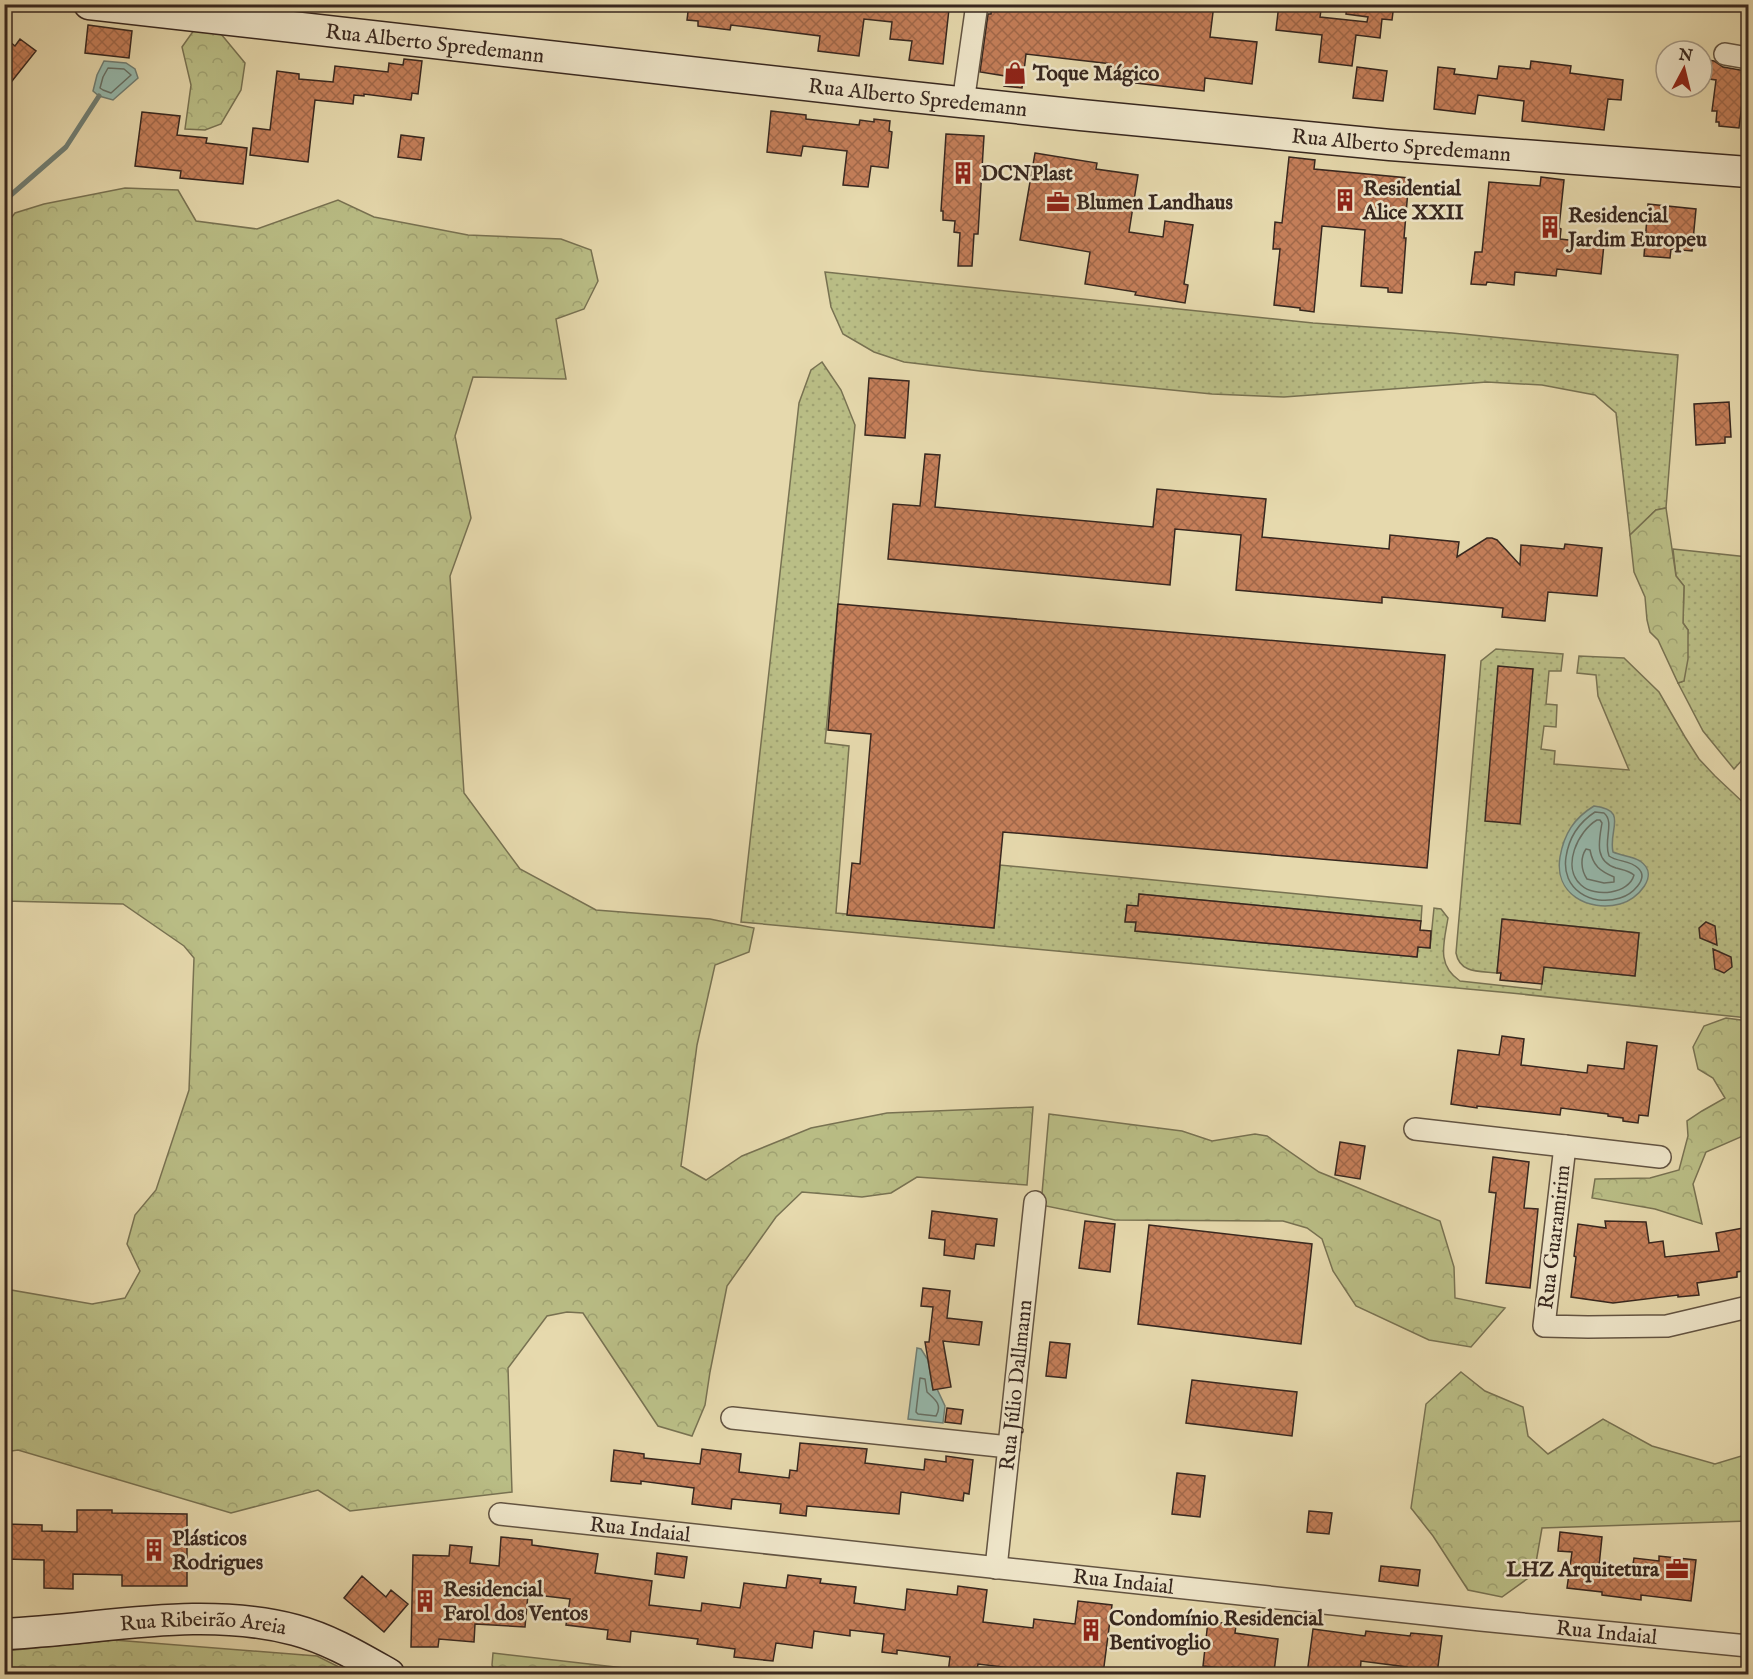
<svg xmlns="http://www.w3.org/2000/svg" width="1753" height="1679" font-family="'IM FELL English',serif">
<defs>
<pattern id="grass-dots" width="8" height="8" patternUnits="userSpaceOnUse" patternTransform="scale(1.5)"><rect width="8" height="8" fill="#babe86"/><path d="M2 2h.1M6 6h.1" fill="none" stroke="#a0a373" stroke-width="1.8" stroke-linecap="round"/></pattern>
<pattern id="forest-crowns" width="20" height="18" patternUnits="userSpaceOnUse" patternTransform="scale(1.5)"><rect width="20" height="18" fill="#babe86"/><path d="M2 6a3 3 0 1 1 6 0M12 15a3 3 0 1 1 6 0" fill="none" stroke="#a0a373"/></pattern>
<pattern id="building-cross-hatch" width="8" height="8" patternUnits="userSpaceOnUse" patternTransform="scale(1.5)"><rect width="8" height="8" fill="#c57f5a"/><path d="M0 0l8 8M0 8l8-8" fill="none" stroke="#a1684a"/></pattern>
</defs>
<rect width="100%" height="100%" fill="#e6d9ad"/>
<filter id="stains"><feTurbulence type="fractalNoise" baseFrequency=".00333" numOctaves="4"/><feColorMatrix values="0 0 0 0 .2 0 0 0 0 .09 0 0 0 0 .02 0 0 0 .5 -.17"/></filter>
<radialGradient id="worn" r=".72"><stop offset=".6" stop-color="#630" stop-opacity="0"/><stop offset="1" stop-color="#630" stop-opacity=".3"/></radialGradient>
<path fill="url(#grass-dots)" stroke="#787252" stroke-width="1.5" d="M 825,272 L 1313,323 L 1452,333 L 1678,355 L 1666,508 L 1656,510 L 1630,535 L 1616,413 L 1595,395 L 1542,385 L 1487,382 L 1284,397 L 1212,394 L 980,371 L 904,362 L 874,352 L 843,334 L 831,307 Z
M 822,362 L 841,390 L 855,425 L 825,743 L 849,746 L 836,913 L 994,928 L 1000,865 L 1422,906 L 1421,921 L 1139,894 L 1138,906 L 1127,906 L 1125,921 L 1136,923 L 1135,931 L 1417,957 L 1418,947 L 1430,948 L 1434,908 L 1441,909 L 1448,918 C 1444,943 1436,965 1460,981 L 1541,990 L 1544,967 L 1635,976 L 1639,933 L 1503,919 L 1497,973 C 1480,971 1460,974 1456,953 L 1481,661 L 1496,649 L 1563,654 L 1561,671 L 1549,671 L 1546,704 L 1557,705 L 1556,727 L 1544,726 L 1541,749 L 1555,751 L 1554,764 L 1629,770 L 1598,696 L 1596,675 L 1577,673 L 1579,656 L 1624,658 L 1659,692 L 1685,737 L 1699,759 L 1715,776 L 1748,807 L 1748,1018 L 1511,993 L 741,922 L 799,403 L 811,370 Z
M 1673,549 L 1748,557 L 1748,758 L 1743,759 L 1734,769 L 1703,731 L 1678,683 L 1684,681 L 1688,630 L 1683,623 L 1684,586 L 1676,576 Z"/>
<path fill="url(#forest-crowns)" stroke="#787252" stroke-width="1.5" d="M 194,30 L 221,34 L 245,63 L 241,90 L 221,124 L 205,130 L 185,129 L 191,85 L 182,47 Z
M 125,188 L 178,190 L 196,221 L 257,229 L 338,200 L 374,217 L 468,235 L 561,239 L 591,250 L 598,281 L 584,309 L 556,319 L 566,379 L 473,377 L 455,436 L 471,518 L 450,576 L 464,793 L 520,869 L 596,910 L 710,919 L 754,928 L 749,952 L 715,965 L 697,1045 L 681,1166 L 706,1180 L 742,1156 L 811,1128 L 887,1113 L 1033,1107 L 1027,1185 L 917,1177 L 891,1193 L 862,1197 L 802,1192 L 776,1217 L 727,1286 L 710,1372 L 705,1405 L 692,1436 L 658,1426 L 583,1313 L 567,1312 L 547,1316 L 508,1368 L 512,1492 L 350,1511 L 318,1490 L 231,1513 L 18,1450 L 5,1452 L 5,1289 L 92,1304 L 125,1298 L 140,1271 L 127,1244 L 135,1215 L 156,1190 L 189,1090 L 194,958 L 184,946 L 123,904 L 5,901 L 5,226 L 15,213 L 44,204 Z
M 1666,508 L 1676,576 L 1684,586 L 1683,623 L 1688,630 L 1688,659 L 1684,681 L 1678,683 L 1658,640 L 1650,632 L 1647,620 L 1645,597 L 1634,572 L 1630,535 L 1656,510 Z
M 1726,1018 L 1748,1021 L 1748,1137 L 1745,1135 L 1706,1152 L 1693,1184 L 1702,1224 L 1655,1209 L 1592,1198 L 1595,1179 L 1650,1178 L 1679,1170 L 1688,1136 L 1687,1121 L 1702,1111 L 1725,1098 L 1713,1078 L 1698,1069 L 1693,1047 L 1704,1026 Z
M 1049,1114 L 1182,1131 L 1212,1141 L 1255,1134 L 1267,1136 L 1319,1172 L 1440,1221 L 1454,1267 L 1455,1298 L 1505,1308 L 1471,1347 L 1429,1340 L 1356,1306 L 1333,1271 L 1322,1239 L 1307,1228 L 1283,1221 L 1115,1220 L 1041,1205 Z
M 1461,1372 L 1485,1391 L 1523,1407 L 1528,1436 L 1548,1454 L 1603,1419 L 1652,1446 L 1715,1464 L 1748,1454 L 1748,1521 L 1542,1528 L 1534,1574 L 1502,1597 L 1468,1590 L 1433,1536 L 1411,1508 L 1426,1404 Z
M 114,1640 L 317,1656 L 353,1674 L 5,1674 L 5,1651 Z
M 493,1653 L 668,1673 L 674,1674 L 496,1674 L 492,1665 Z"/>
<path fill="#96baae" stroke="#707f75" stroke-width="1.5" d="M 104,61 L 126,63 L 135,69 L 138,78 L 113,100 L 99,96 L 93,91 L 97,75 Z
M 1594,806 C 1629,810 1608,829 1613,852 C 1622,856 1632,856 1640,861 C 1661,875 1637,900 1620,904 C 1588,912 1554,894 1560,857 C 1564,834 1574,818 1594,806 Z
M 917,1348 L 921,1349 L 928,1360 L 933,1390 L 937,1389 L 945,1406 L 943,1423 L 908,1419 Z"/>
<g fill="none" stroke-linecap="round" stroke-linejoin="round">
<path stroke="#667066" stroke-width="1.5" d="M 108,68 L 124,69 L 131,75 L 111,93 L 103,90 L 100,88 L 103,77 Z
M 1595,812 L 1604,813 C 1615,822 1603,841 1609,856 C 1617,862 1630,860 1638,868 C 1650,879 1631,895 1620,898 C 1591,907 1561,889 1566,857 C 1569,837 1578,823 1595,812 Z
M 1597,820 L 1600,820 L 1602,823 C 1599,841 1594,861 1616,868 C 1623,870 1628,870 1634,875 C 1629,894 1595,898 1581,885 C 1561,867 1578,831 1597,820 Z
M 1586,849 L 1590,850 C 1593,866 1600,871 1614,877 L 1614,882 L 1604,883 L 1587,879 C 1581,870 1580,858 1586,849 Z
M 920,1378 L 925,1379 L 927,1392 C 934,1399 943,1404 936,1416 L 918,1414 L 916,1412 Z"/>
<path stroke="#707f75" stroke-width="5" d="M 4,201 L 66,147 L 99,96"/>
</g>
<path fill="url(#building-cross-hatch)" stroke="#37271f" stroke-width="1.5" d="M 689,4 L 939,4 L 938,8 L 949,9 L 943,64 L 909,60 L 912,41 L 890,39 L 892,22 L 864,19 L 859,56 L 818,51 L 820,36 L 731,25 L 730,30 L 698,26 L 698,21 L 687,20 Z
M 992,4 L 1214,4 L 1210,37 L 1257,42 L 1252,84 L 1205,78 L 1204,91 L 1110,80 L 1112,64 L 1026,54 L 1022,88 L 1004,86 L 1005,76 L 980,72 L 988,14 L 991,14 Z
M 1279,4 L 1322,4 L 1320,17 L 1367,22 L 1368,17 L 1346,14 L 1347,4 L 1394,4 L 1392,20 L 1382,19 L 1380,38 L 1356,35 L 1352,66 L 1319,62 L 1322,35 L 1276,30 Z
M 88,25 L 132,31 L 129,58 L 85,53 Z
M 4,37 L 15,46 L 20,39 L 36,51 L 4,91 Z
M 404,59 L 422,61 L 418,94 L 412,93 L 411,100 L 364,94 L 364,96 L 354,95 L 353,104 L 315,100 L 308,162 L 250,155 L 253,128 L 270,130 L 277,71 L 299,74 L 299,79 L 333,82 L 335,66 L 388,72 L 389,63 L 403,65 Z
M 1702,59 L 1714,61 L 1723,67 L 1746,71 L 1739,128 L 1719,126 L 1719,122 L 1716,122 L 1717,111 L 1712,111 L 1716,80 L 1702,78 Z
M 1531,61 L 1571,66 L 1570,73 L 1623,80 L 1621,100 L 1608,99 L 1604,130 L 1522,121 L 1524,101 L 1478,95 L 1475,114 L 1434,109 L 1438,67 L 1455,69 L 1454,74 L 1497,79 L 1499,66 L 1530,69 Z
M 1357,67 L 1387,71 L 1383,101 L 1353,98 Z
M 771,111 L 806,115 L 806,119 L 859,125 L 860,120 L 874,122 L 874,119 L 890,121 L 889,131 L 892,132 L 888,168 L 871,166 L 868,187 L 843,185 L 847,151 L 803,146 L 801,156 L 767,152 Z
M 142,112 L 180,116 L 177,135 L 207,138 L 206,143 L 247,148 L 243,184 L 180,178 L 181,171 L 135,166 Z
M 946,134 L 984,136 L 978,234 L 974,234 L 972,266 L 958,266 L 960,233 L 954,232 L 955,221 L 943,220 L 943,211 L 941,211 Z
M 401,135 L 424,138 L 421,160 L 398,157 Z
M 1035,153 L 1097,163 L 1096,169 L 1138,175 L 1129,232 L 1163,237 L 1165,221 L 1193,225 L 1184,284 L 1188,285 L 1185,303 L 1135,295 L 1136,292 L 1085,284 L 1090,252 L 1020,240 Z
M 1289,157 L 1315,160 L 1314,169 L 1409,178 L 1404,238 L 1406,238 L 1402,293 L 1388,292 L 1388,288 L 1361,286 L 1365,230 L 1322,226 L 1314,312 L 1300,310 L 1300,308 L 1274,305 L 1280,249 L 1273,249 L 1275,222 L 1282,223 Z
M 1541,177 L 1564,180 L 1559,228 L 1561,229 L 1560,239 L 1604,244 L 1601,274 L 1557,269 L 1556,276 L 1515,272 L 1514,285 L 1487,282 L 1486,285 L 1471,284 L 1475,252 L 1482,252 L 1489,182 L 1540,186 Z
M 1648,204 L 1696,209 L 1692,251 L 1671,249 L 1670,258 L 1644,256 Z
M 869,378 L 909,381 L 905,438 L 865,435 Z
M 1729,402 L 1731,437 L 1725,437 L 1725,443 L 1696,445 L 1694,404 Z
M 925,454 L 940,455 L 935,507 L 1153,527 L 1157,489 L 1266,499 L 1262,537 L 1389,549 L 1390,535 L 1459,542 L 1457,557 L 1487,538 L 1492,538 L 1497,540 L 1520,565 L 1521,545 L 1564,549 L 1565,544 L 1602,548 L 1597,596 L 1548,592 L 1545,621 L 1502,617 L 1503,608 L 1382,597 L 1382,603 L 1236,590 L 1241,535 L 1175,529 L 1170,585 L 888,559 L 893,504 L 920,506 Z
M 838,604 L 1445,655 L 1427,868 L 1003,832 L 994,928 L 847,915 L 852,863 L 860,864 L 871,734 L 828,730 Z
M 1498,666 L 1533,669 L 1520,824 L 1485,821 Z
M 1139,894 L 1421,921 L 1420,930 L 1431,931 L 1430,948 L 1418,947 L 1417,957 L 1135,931 L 1136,922 L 1125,922 L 1127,905 L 1138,906 Z
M 1502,919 L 1639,933 L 1635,976 L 1544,967 L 1542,984 L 1500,980 L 1501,973 L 1497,973 Z
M 1706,922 L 1715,926 L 1717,945 L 1700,938 L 1699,928 Z
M 1713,949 L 1731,957 L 1732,967 L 1724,973 L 1715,969 Z
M 1502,1036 L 1524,1039 L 1521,1065 L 1587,1073 L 1588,1065 L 1624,1069 L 1627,1042 L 1657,1046 L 1648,1116 L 1639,1115 L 1638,1123 L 1623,1121 L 1623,1118 L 1608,1116 L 1608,1114 L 1561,1108 L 1560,1115 L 1477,1106 L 1477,1108 L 1451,1104 L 1458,1050 L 1499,1055 Z
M 1340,1142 L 1365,1146 L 1360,1179 L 1335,1175 Z
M 1493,1157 L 1529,1162 L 1524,1208 L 1538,1209 L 1530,1288 L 1486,1283 L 1496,1193 L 1489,1192 Z
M 932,1211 L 997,1219 L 994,1246 L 976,1244 L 974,1259 L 944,1255 L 945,1240 L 929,1238 Z
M 1085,1221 L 1115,1224 L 1110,1272 L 1079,1268 Z
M 1605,1221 L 1646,1222 L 1649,1243 L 1663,1241 L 1665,1257 L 1719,1251 L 1716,1233 L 1749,1227 L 1749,1270 L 1737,1272 L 1737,1277 L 1697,1283 L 1699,1295 L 1678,1297 L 1678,1295 L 1613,1303 L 1571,1297 L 1576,1257 L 1574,1256 L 1578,1224 L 1606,1228 Z
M 1149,1225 L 1312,1244 L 1301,1344 L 1138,1324 Z
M 923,1288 L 950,1291 L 947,1318 L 982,1322 L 979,1345 L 943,1341 L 951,1387 L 933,1390 L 925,1342 L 929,1342 L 933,1307 L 921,1306 Z
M 1050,1342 L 1070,1344 L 1066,1378 L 1046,1376 Z
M 1192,1380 L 1297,1392 L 1292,1436 L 1186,1423 Z
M 947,1408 L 963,1410 L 961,1424 L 945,1422 Z
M 800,1443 L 867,1449 L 865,1463 L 924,1470 L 925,1459 L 946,1462 L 946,1456 L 973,1460 L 969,1494 L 964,1493 L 963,1501 L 901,1492 L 899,1514 L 807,1506 L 806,1516 L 780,1513 L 781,1504 L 732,1499 L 731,1509 L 692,1504 L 694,1488 L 641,1481 L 641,1484 L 611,1481 L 614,1450 L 644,1454 L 644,1458 L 700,1464 L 702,1449 L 741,1454 L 739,1472 L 789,1478 L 790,1470 L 797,1471 Z
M 1177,1473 L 1205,1476 L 1200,1517 L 1172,1514 Z
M 77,1510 L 112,1510 L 112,1513 L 187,1514 L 187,1586 L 122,1586 L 122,1575 L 73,1574 L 73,1589 L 44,1588 L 44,1560 L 4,1559 L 5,1524 L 42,1525 L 42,1531 L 77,1532 Z
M 1309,1511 L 1332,1513 L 1329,1534 L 1307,1532 Z
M 1560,1532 L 1602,1537 L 1599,1566 L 1632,1570 L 1634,1558 L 1659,1561 L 1659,1556 L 1696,1560 L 1691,1601 L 1641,1595 L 1641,1600 L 1602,1595 L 1602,1592 L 1567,1588 L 1572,1552 L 1558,1551 Z
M 501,1537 L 532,1540 L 532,1545 L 598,1554 L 595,1573 L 652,1581 L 649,1605 L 701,1611 L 702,1603 L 740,1608 L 744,1583 L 786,1588 L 788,1575 L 821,1579 L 820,1583 L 856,1587 L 854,1603 L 905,1610 L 907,1589 L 957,1595 L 958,1586 L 987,1590 L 983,1622 L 1033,1628 L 1034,1619 L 1075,1624 L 1078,1601 L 1112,1605 L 1103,1674 L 1036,1674 L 1036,1671 L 978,1664 L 976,1674 L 948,1673 L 950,1657 L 897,1650 L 897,1654 L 882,1652 L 884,1634 L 850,1630 L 850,1636 L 814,1631 L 812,1648 L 776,1643 L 773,1661 L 734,1657 L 735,1649 L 697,1644 L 698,1639 L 631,1631 L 630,1642 L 607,1639 L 608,1630 L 566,1625 L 570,1599 L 528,1594 L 525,1627 L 475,1624 L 474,1642 L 439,1639 L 438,1647 L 411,1647 L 413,1555 L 449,1556 L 450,1545 L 472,1547 L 470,1563 L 499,1566 Z
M 657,1553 L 687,1557 L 684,1578 L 655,1574 Z
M 1381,1566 L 1420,1570 L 1418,1586 L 1379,1581 Z
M 362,1576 L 386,1597 L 391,1590 L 408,1604 L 384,1632 L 344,1598 Z
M 1208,1621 L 1236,1625 L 1235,1633 L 1278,1639 L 1274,1672 L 1232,1667 L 1231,1669 L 1203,1666 Z
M 1313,1629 L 1365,1636 L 1366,1631 L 1410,1636 L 1411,1633 L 1442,1636 L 1437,1674 L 1406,1674 L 1407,1667 L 1361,1661 L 1360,1674 L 1307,1674 Z"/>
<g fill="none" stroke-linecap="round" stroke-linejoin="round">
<g stroke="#635442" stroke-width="24">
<g id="street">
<path d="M 1725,54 L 1748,58"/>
<path d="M 963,103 L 977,4"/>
<path d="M 1415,1129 L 1565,1146"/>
<path d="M 1660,1157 L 1565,1146 L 1544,1326 L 1588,1327 L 1667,1326 L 1748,1307"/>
<path d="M 732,1418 L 1009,1447"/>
<path id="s1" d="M 500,1514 L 1481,1620 L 1748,1646"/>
<path id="s2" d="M 996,1568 L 1035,1202"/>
</g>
</g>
<g stroke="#37271f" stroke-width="33">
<g id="secondary">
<path id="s3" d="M 89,4 L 894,95 L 1081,115 L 1390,145 L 1748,172"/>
<path id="s4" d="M 4,1634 C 101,1630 199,1605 295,1630 C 329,1639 359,1657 389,1674"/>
</g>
</g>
<use href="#street" stroke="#efe6ca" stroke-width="21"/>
<use href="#secondary" stroke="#efe6ca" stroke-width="30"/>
</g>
<defs>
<g id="shop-bare" transform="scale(1.8)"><path d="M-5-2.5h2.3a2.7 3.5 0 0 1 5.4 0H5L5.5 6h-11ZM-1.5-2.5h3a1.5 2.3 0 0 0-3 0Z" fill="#8f2418" stroke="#efe6ca" stroke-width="2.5" paint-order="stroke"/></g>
<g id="building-bare" transform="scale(1.8)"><path d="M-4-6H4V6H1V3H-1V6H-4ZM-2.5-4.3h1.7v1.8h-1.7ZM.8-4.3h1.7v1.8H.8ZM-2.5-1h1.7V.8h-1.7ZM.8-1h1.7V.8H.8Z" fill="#8f2418" stroke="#efe6ca" stroke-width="2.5" paint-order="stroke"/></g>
<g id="office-bare" transform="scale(1.8)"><path d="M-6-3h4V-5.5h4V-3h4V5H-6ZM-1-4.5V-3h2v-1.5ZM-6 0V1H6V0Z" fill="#8f2418" stroke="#efe6ca" stroke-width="2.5" paint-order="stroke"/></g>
</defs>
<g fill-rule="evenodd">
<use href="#shop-bare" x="1015" y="73"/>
<use href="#building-bare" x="963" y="173"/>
<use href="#building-bare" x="1345" y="200"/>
<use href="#office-bare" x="1058" y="202"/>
<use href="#building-bare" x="1550" y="227"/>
<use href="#building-bare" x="154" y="1550"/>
<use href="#office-bare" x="1677" y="1569"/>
<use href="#building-bare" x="425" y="1601"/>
<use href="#building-bare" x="1091" y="1630"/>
</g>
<g text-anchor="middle" stroke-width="5" stroke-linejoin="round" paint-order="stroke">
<g font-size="21" fill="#37271f" stroke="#efe6ca">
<text dy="7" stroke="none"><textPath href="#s3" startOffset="348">Rua Alberto Spredemann</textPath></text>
<text dy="7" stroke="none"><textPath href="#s3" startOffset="834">Rua Alberto Spredemann</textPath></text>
<text dy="7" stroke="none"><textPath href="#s3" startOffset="1320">Rua Alberto Spredemann</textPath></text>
<text transform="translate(1554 1237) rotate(-83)" y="7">Rua Guaramirim</text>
<text dy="7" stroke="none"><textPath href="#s2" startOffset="184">Rua Júlio Dallmann</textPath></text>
<text dy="7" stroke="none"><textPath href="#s1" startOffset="141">Rua Indaial</textPath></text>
<text dy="7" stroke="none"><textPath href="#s1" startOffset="627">Rua Indaial</textPath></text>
<text dy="7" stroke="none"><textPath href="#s4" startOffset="200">Rua Ribeirão Areia</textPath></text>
<text dy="7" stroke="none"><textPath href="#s1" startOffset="1113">Rua Indaial</textPath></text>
</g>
<g font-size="21" font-weight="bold" fill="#37271f" stroke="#efe6ca" text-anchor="start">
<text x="1033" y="80">Toque Mágico</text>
<text x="981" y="180">DCNPlast</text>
<text x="1363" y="195">Residential<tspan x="1363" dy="24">Alice XXII</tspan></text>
<text x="1076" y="209">Blumen Landhaus</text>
<text x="1568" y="222">Residencial<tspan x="1568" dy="24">Jardim Europeu</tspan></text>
<text x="172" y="1545">Plásticos<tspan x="172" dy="24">Rodrigues</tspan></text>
<text x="1659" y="1576" text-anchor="end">LHZ Arquitetura</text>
<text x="443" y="1596">Residencial<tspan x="443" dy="24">Farol dos Ventos</tspan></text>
<text x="1109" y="1625">Condomínio Residencial<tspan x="1109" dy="24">Bentivoglio</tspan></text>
</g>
</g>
<rect width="1753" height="1679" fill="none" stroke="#e6d9ad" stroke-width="24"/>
<rect x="6" y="6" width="1741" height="1667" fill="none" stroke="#37271f" stroke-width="3"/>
<rect x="12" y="12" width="1729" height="1655" fill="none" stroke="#37271f" stroke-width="1.5"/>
<g transform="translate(1684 69) rotate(7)"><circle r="28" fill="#efe6ca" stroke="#a59a86" stroke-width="1.5"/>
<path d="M0-4.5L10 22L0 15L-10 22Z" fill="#8f2418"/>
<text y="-9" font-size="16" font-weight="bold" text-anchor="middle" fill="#37271f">N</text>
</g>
<rect width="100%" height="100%" filter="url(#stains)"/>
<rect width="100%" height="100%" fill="url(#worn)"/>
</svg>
